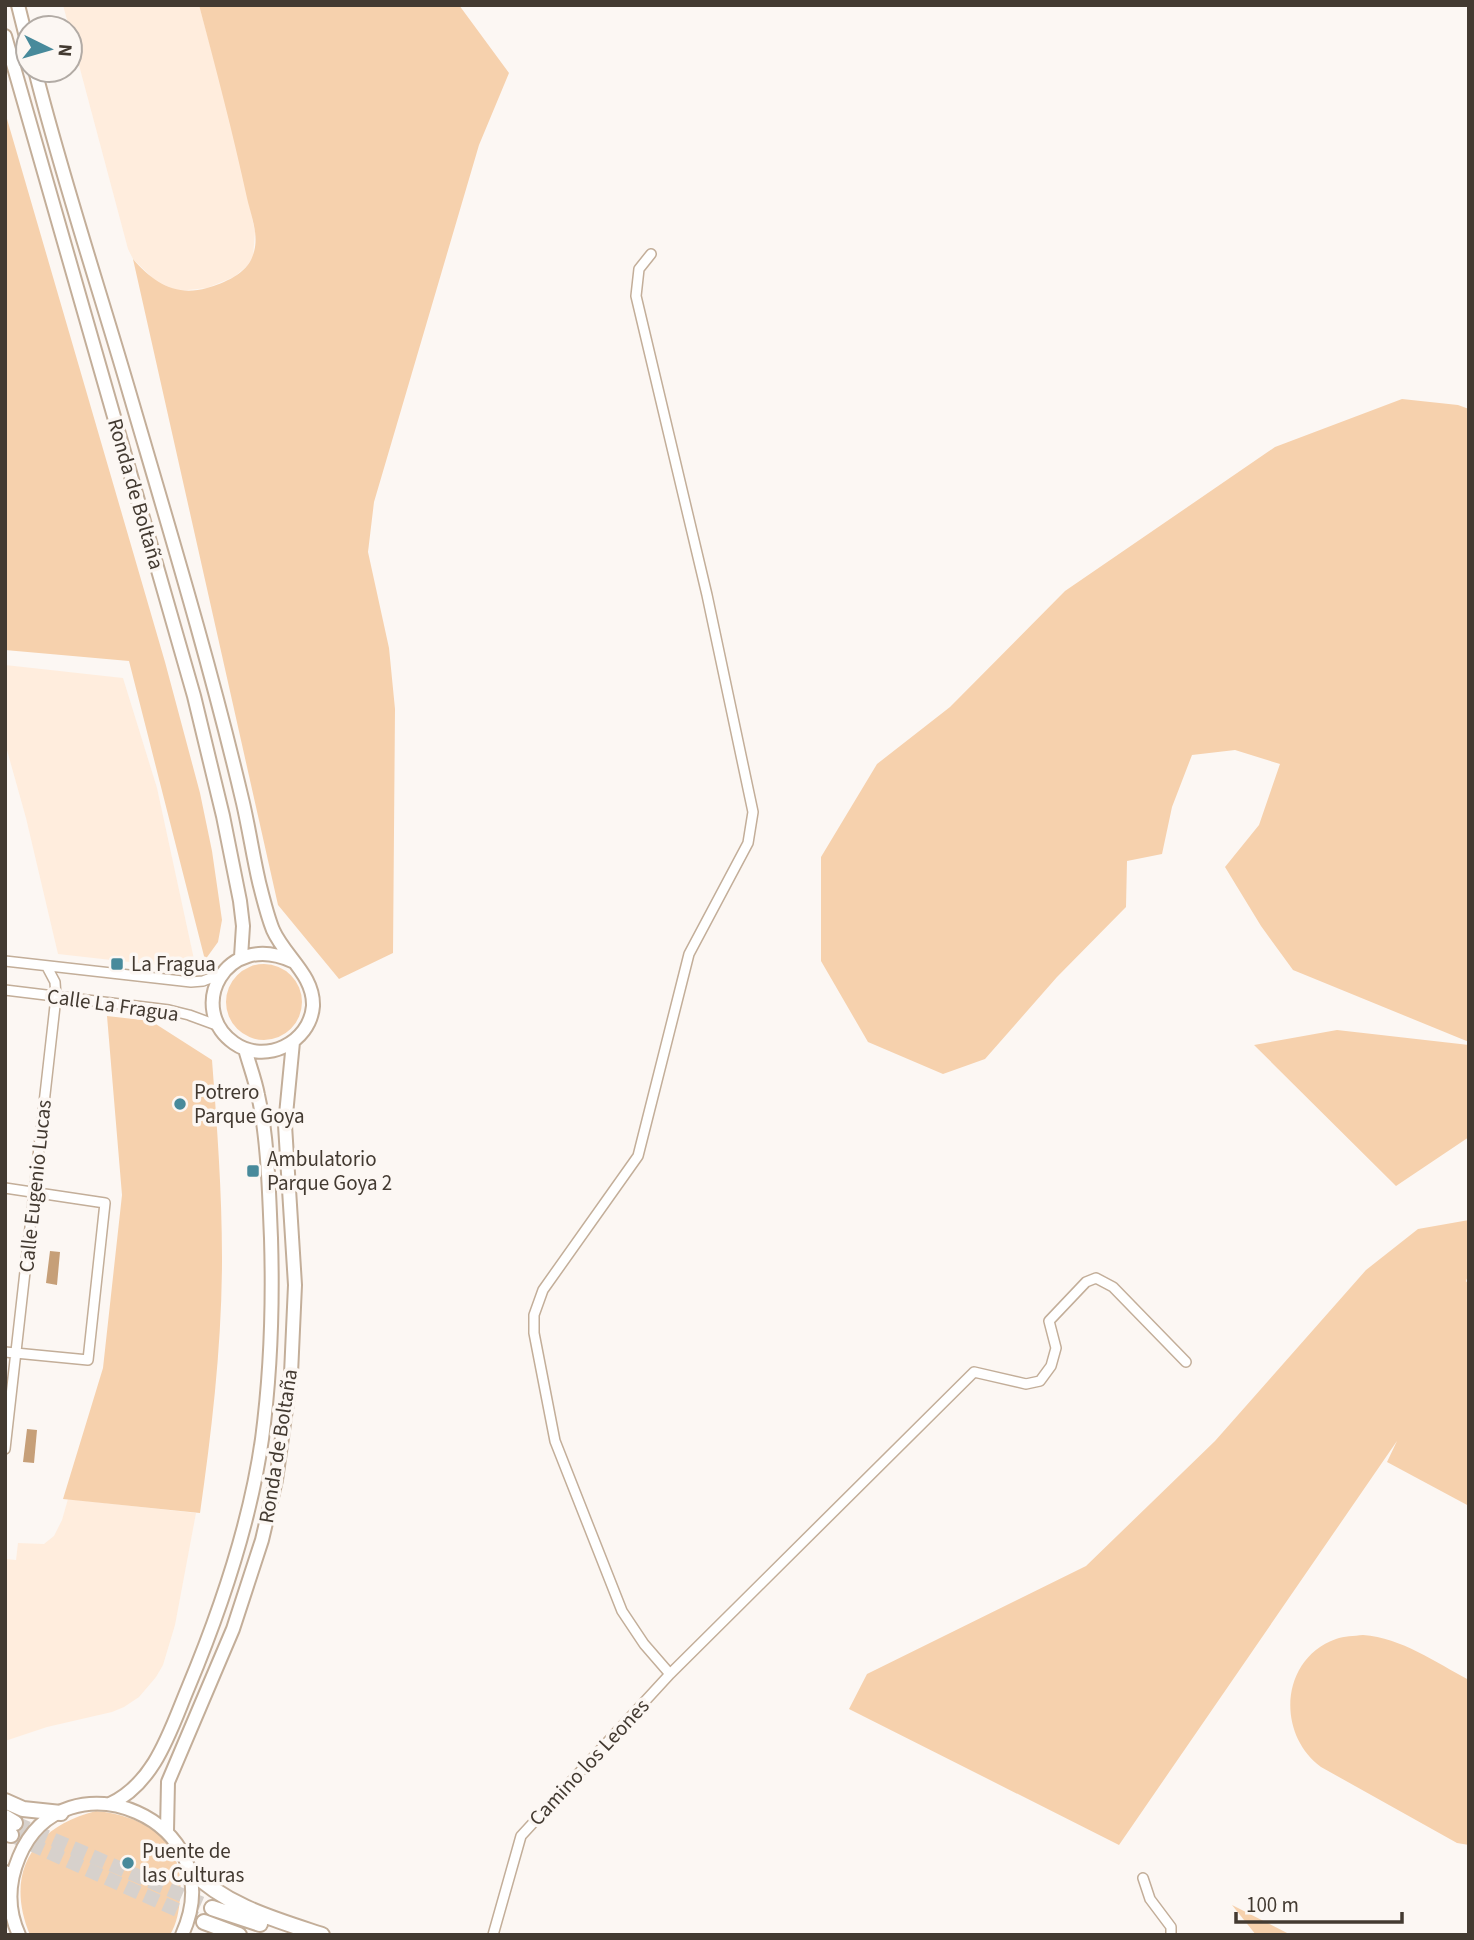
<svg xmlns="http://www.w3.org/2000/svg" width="1474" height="1940" font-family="'Source Sans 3',sans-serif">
<rect width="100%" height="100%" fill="#fcf7f3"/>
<path fill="#ffeddd" d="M 63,5 L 199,5 L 238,148 L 255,232 L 253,257 L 247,266 L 234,277 L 207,288 L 178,291 L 157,282 L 133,259 L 128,249 Z
M 5,665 L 123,678 L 157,788 L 195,964 L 165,966 L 58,954 L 26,818 L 5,743 Z
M 68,1499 L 196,1513 L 175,1625 L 163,1665 L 156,1677 L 139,1697 L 124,1707 L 112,1712 L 47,1727 L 5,1741 L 5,1559 L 16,1560 L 18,1543 L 44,1544 L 54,1536 L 62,1520 Z"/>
<path fill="#f6d1ad" d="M 199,5 L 459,5 L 509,73 L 479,145 L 374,502 L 368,552 L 389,648 L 395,709 L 393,953 L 339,979 L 278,905 L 133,259 C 153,282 175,297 207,288 C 224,283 247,274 253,255 C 260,236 251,216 247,198 C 233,133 216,69 199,5 Z
M 5,112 L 165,662 L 200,793 L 212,851 L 222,920 L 218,942 L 205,960 L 129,661 L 5,650 Z
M 1402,399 L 1458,405 L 1469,409 L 1469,1042 L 1293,970 L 1261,926 L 1225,867 L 1259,825 L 1280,764 L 1235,750 L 1192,755 L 1172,807 L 1162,854 L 1127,861 L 1126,907 L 1057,977 L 985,1059 L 943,1074 L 868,1042 L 821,961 L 821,857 L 877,764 L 950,707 L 1065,591 L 1275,447 Z
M226 1002a38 38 0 1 1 76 0a38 38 0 1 1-76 0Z
M 107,1016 L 151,1021 L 212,1060 C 217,1126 222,1191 222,1258 C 222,1343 212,1429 200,1513 L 63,1499 L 103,1368 L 122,1195 Z
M 1337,1030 L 1469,1045 L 1469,1137 L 1396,1186 L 1254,1045 Z
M 1469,1220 L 1469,1273 L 1466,1281 L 1469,1285 L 1469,1506 L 1387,1462 L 1397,1441 L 1119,1845 L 849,1709 L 867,1674 L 1086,1566 L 1215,1441 L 1366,1270 L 1418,1229 Z
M 1363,1635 C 1402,1638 1435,1662 1469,1680 L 1469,1845 L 1457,1843 L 1321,1767 C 1276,1734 1280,1659 1336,1639 C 1344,1636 1354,1636 1363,1635 Z
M 96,1811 C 146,1816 186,1841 180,1898 C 179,1911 177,1923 170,1935 L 30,1935 C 4,1873 33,1827 96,1811 Z
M 1232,1905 L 1291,1935 L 1256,1935 Z"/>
<path fill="#c69f78" d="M 50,1251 L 60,1252 L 57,1285 L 46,1283 Z
M 27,1429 L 37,1430 L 34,1463 L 23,1462 Z"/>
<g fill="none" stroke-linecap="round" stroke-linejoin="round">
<path stroke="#d7d1cc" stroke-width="14" stroke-dasharray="14 7" stroke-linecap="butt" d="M 15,1823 L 212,1908
M 11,1835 L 204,1922"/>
<g stroke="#c3ae99" stroke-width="12">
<path id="minor" d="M 651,254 L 639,269 L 636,296 L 707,595 L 753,812 L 748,843 L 689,954 L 638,1156 L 543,1290 L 534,1315 L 534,1333 L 555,1441 L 622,1611 L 644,1644 L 670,1674
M 5,961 L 191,982 L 203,981 L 221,974
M 5,990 L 169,1010 L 189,1015 L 219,1026
M 5,1188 L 105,1203 L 88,1360 L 5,1352
M 5,1449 L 56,997 L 55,982 L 47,967
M 1143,1878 L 1150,1899 L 1171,1927 L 1171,1934
M 493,1935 L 521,1836 L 670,1674 L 974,1372 L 1026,1384 L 1040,1381 L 1051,1366 L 1056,1348 L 1049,1321 L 1086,1282 L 1096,1278 L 1113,1287 L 1186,1362"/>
</g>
<g stroke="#c3ae99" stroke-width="16">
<path id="secondary" d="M 18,5 L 28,45
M 5,36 L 194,696 L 223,816 L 240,901 L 243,926 L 241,957
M 35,70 C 62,177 97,282 128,388 C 168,525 210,663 243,803 C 249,829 253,856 259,882 C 263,898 267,915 273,930 C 285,957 314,975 313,1006 C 310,1043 265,1065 234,1043 C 186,1009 225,930 292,961
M 110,1804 C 155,1783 170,1731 188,1688 C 221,1609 250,1524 262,1439 C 271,1372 273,1305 271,1238 C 269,1193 268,1138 258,1095 C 255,1079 249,1064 245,1049
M 167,1831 L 168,1782 L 233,1629 L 262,1540 L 276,1480 L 291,1374 L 295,1285 L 285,1125 L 293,1042
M 19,1935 C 7,1909 8,1883 19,1857 C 63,1750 235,1819 182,1935"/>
</g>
<g stroke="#c3ae99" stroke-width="18">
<path id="trunk" d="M 5,1801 L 23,1809 L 61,1813
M 5,1817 L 15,1823
M 5,1833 L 11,1835
M 189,1869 C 226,1906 273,1919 322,1935
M 5,1873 L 10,1883
M 212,1908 L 260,1924
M 204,1922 L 239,1935"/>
</g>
<use href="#minor" stroke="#fff" stroke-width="9"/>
<use href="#secondary" stroke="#fff" stroke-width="12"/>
<use href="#trunk" stroke="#fff" stroke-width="14"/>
</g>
<g fill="#488a9b" stroke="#fcf7f3" stroke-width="2.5">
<rect x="110" y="957" width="14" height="14" rx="3.5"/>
<circle cx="180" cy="1104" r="7"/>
<rect x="246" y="1164" width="14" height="14" rx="3.5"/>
<circle cx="128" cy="1863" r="7"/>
</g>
<g text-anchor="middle" stroke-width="7" stroke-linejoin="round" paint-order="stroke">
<g font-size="21" fill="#433a31" stroke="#fcf7f3">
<text transform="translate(136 494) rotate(74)" y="7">Ronda de Boltaña</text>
<text transform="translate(113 1005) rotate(8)" y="7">Calle La Fragua</text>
<text transform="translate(35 1186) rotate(-84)" y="7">Calle Eugenio Lucas</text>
<text transform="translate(278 1446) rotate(-81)" y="7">Ronda de Boltaña</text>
<text transform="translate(589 1762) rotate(-47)" y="7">Camino los Leones</text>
</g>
<g font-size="21" fill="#433a31" stroke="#fcf7f3" text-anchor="start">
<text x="131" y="971">La Fragua</text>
<text x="194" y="1099">Potrero<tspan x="194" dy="24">Parque Goya</tspan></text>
<text x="267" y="1166">Ambulatorio<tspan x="267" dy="24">Parque Goya 2</tspan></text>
<text x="142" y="1858">Puente de<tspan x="142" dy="24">las Culturas</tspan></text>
</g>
</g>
<rect width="1474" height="1940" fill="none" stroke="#433a31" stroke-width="14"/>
<g transform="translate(49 49) rotate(95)"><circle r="33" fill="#fcf7f3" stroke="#b2aba5" stroke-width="2"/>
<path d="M0-5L12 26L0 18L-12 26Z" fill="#488a9b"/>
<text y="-10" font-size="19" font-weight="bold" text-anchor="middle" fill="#433a31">N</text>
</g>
<path d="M1236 1912v10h166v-10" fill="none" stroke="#433a31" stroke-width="3.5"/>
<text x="1246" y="1912" font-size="21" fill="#433a31" stroke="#fcf7f3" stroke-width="5" paint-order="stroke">100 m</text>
</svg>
